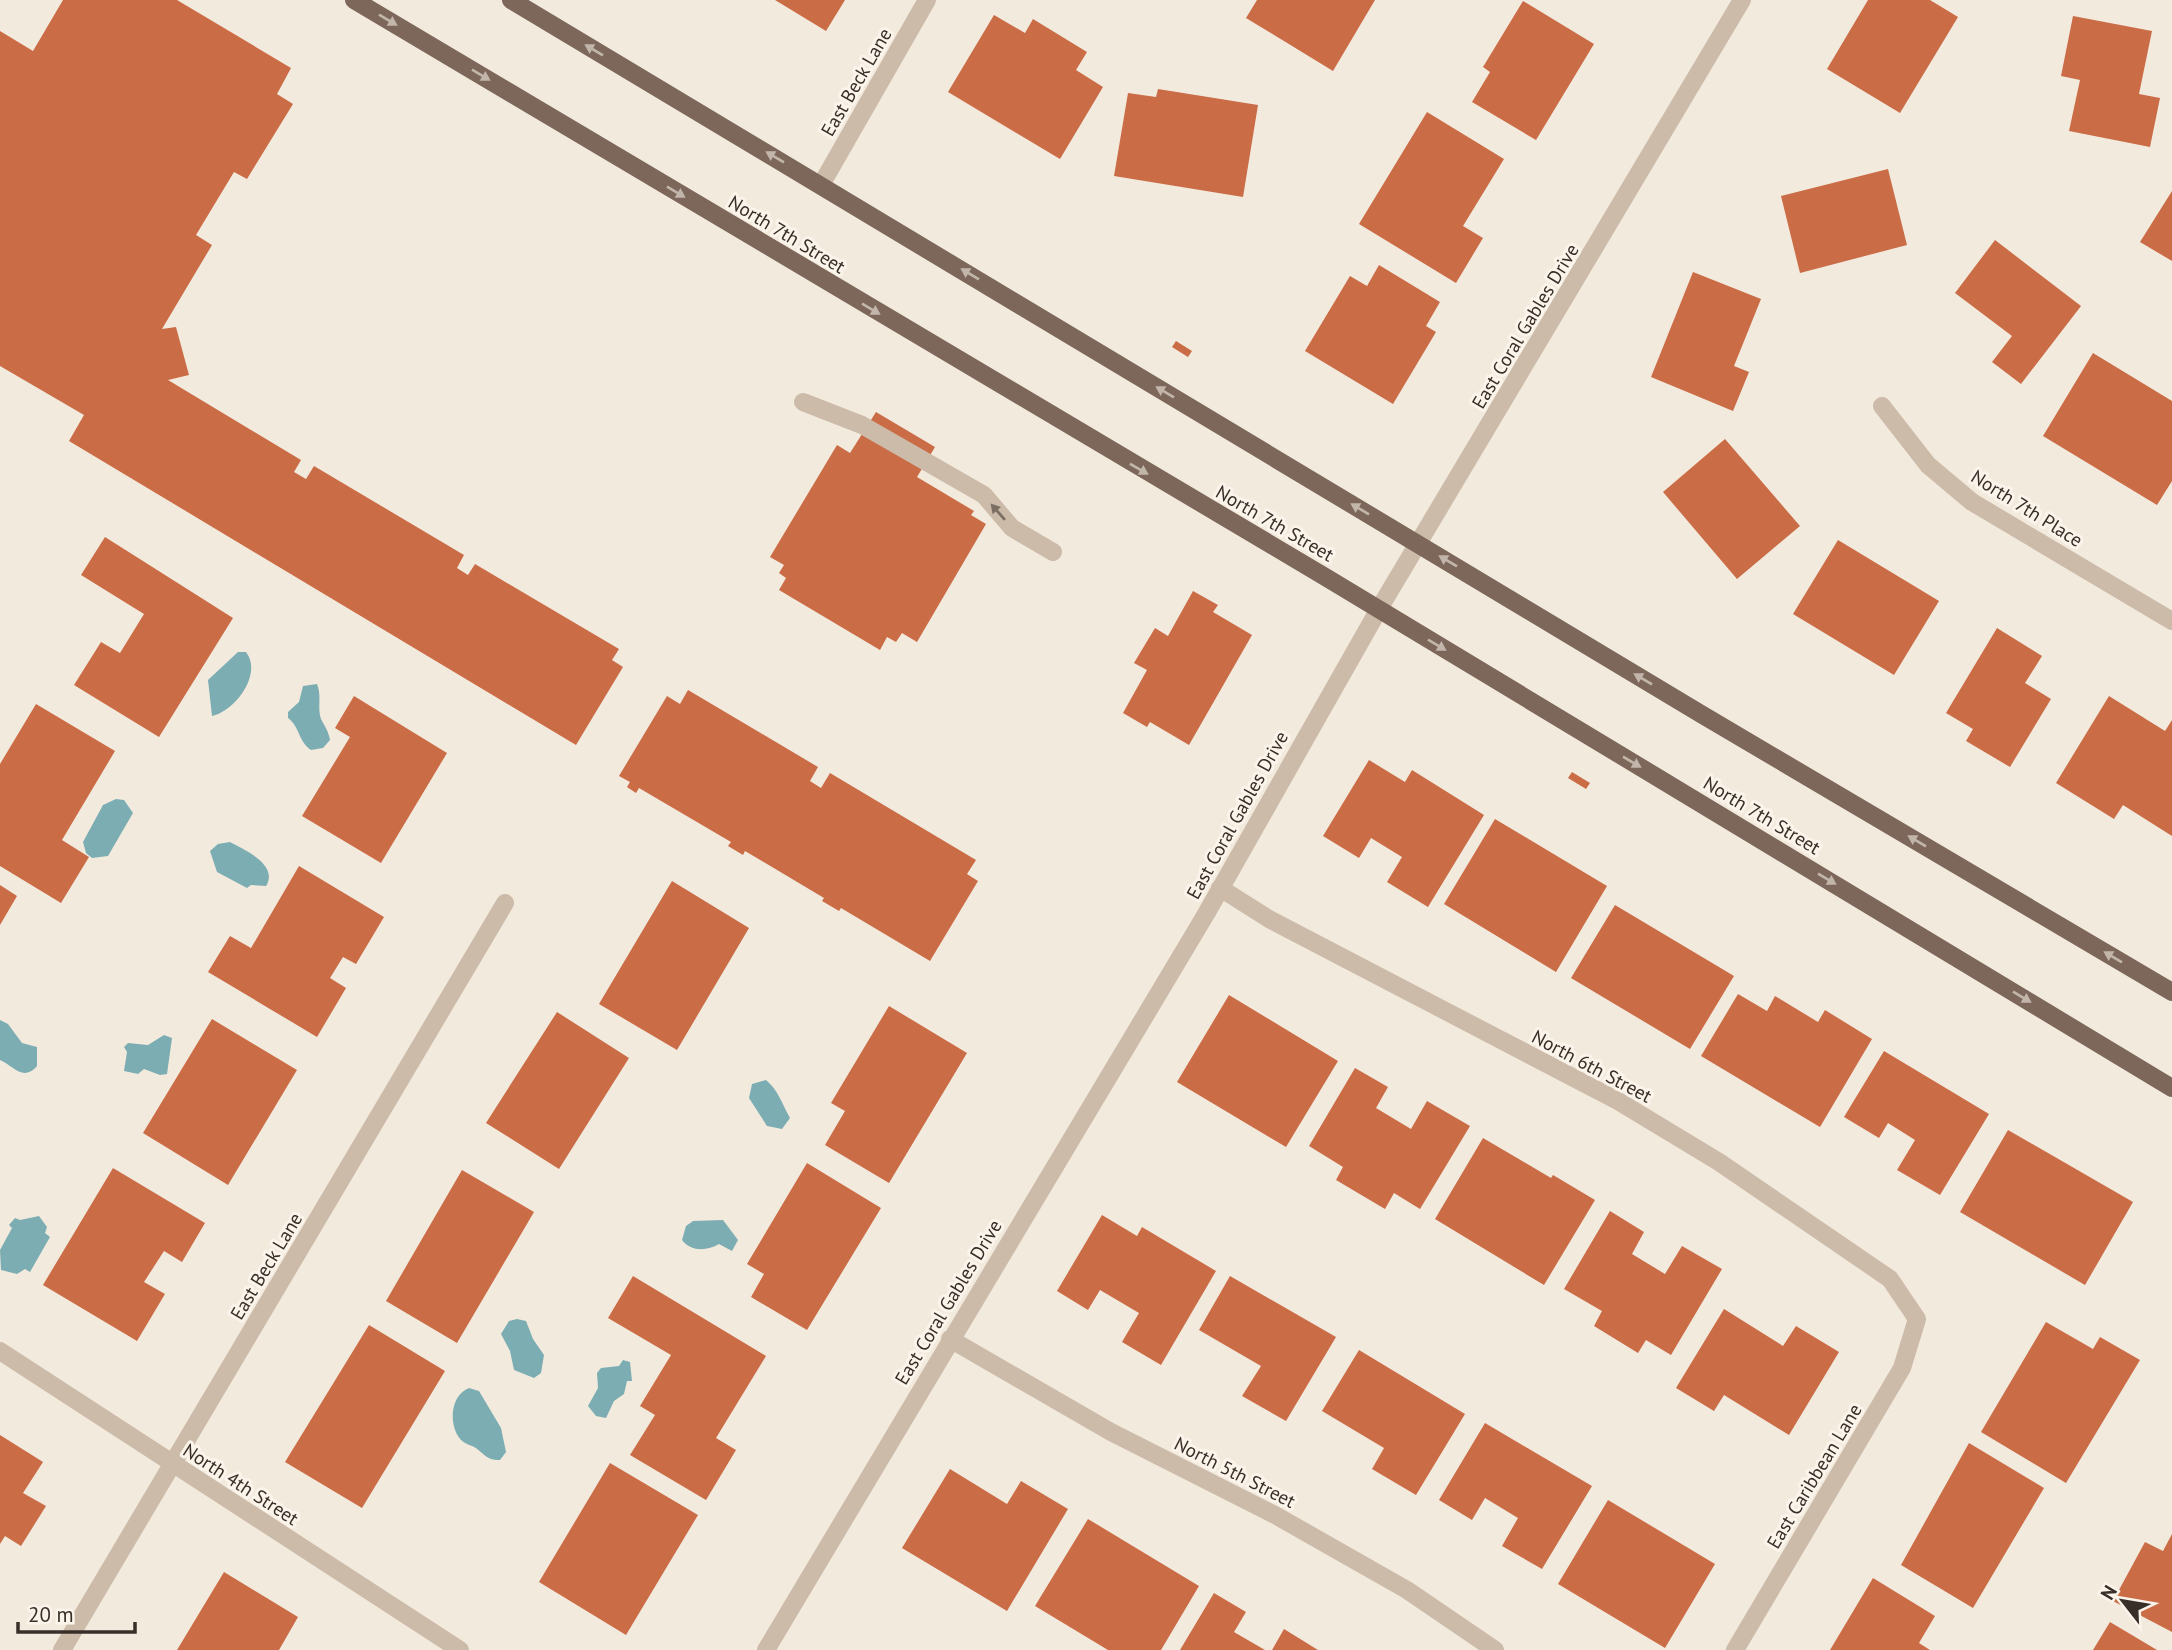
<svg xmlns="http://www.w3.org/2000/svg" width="2172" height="1650" font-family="'PT Sans',sans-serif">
<rect width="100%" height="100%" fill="#f3eade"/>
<path fill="#7cadb2" d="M 238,652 L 246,652 C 263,674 235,711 212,716 L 208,680 Z
M 317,684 C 322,696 317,708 321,719 C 325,727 328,730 330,740 L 323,748 L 311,750 C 298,741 300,727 288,718 L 288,712 L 299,702 L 303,686 Z
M 116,799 L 124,800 L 133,813 L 108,856 L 92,858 L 86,853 L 83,842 L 103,805 Z
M 230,842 C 245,850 279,865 266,886 L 251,885 L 247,888 L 217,872 L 210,851 L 218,844 Z
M 0,1020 L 8,1024 L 22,1043 L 37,1047 L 37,1066 C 23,1082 14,1066 0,1060 Z
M 164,1035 L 172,1038 L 167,1074 L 160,1075 L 144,1069 L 138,1074 L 124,1071 L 127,1052 L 124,1047 L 128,1043 L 148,1045 Z
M 766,1080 C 779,1091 782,1104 790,1118 L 782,1129 L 767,1126 L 749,1098 L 752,1084 Z
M 39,1216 L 47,1227 L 45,1233 L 50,1237 L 30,1272 L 25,1269 L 17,1274 L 1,1270 L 0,1250 L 12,1228 L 9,1225 L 15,1218 L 20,1220 Z
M 723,1220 L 738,1240 L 732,1251 L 719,1244 C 707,1251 691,1252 682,1240 L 686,1226 L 693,1221 Z
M 517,1319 L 526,1321 L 533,1339 L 544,1355 L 541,1373 L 534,1378 L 514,1370 L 510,1351 L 501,1334 L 509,1321 Z
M 623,1360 L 630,1362 L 632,1381 L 627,1381 L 624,1394 L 614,1401 L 606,1418 L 596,1416 L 588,1406 L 598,1388 L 597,1373 L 601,1368 L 619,1366 Z
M 469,1388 L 479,1391 L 501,1428 L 506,1452 L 500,1460 C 488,1461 484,1454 476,1448 C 471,1445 465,1444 461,1440 C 448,1426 450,1395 469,1388 Z"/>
<path fill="#ca6c46" d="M 63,0 L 177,0 L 291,68 L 277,94 L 293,104 L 247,179 L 234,172 L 196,235 L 212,245 L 162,329 L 176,327 L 189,375 L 168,380 L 301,460 L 294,472 L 306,479 L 314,466 L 464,555 L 457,568 L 468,575 L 475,564 L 619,649 L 612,660 L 623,667 L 576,745 L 69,441 L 84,415 L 0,366 L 0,31 L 33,51 Z
M 775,0 L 845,0 L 826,31 Z
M 1257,0 L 1375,0 L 1333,71 L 1246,18 Z
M 1868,0 L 1930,0 L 1958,17 L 1900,113 L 1827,69 Z
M 1523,1 L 1594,44 L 1536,140 L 1472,102 L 1490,72 L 1483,67 Z
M 994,15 L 1025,33 L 1033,19 L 1087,52 L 1076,70 L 1103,87 L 1060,159 L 948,92 Z
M 2073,16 L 2152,31 L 2139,94 L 2160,98 L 2150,147 L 2069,131 L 2080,80 L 2061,76 Z
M 1158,89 L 1258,105 L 1243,197 L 1114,176 L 1128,93 L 1156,97 Z
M 1427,112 L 1504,159 L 1463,226 L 1483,238 L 1456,283 L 1359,224 Z
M 1888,169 L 1907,245 L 1800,273 L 1781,196 Z
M 2172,191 L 2172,261 L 2140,242 Z
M 1995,240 L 2081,306 L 2021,384 L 1992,362 L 2012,336 L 1955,293 Z
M 1379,265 L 1440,302 L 1426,326 L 1436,332 L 1393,404 L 1305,351 L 1350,276 L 1367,286 Z
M 1693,272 L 1761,299 L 1734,366 L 1749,372 L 1733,411 L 1651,377 Z
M 1176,341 L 1192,351 L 1188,357 L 1172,347 Z
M 2093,353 L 2172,401 L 2172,481 L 2157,505 L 2043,436 Z
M 876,412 L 935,447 L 917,477 L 974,511 L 971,515 L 986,524 L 917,642 L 902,633 L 896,642 L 887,637 L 880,650 L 779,590 L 786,578 L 779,573 L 784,565 L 770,557 L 837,445 L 850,453 Z
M 1725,439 L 1800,526 L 1737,579 L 1663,492 Z
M 105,537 L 233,618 L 159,737 L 74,685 L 101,642 L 120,653 L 144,614 L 81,575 Z
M 1838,540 L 1939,601 L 1894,675 L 1793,614 Z
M 1193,591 L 1218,605 L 1213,612 L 1252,635 L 1189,745 L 1150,722 L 1147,727 L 1123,713 L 1147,670 L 1134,663 L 1155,628 L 1168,636 Z
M 1997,628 L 2042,656 L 2025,683 L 2051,699 L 2010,767 L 1966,741 L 1973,729 L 1946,713 Z
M 688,690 L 818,767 L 810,781 L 821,788 L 830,773 L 976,860 L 967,874 L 978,881 L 930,961 L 841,908 L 839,911 L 822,901 L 824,898 L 745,851 L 743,855 L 728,846 L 731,842 L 639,788 L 636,793 L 627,787 L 630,782 L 619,776 L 667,696 L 680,704 Z
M 354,696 L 447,753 L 381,863 L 302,816 L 350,737 L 335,728 Z
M 2109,696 L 2165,731 L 2172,720 L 2172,836 L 2123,805 L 2114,819 L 2056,783 Z
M 36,704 L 115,751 L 62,840 L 89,857 L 61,903 L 0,866 L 0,764 Z
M 1369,760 L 1405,782 L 1412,770 L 1484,815 L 1428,907 L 1387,882 L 1402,857 L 1371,838 L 1359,858 L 1323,836 Z
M 1572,772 L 1590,783 L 1586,789 L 1568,778 Z
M 1495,819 L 1607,886 L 1556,972 L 1444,904 Z
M 299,866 L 384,917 L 356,964 L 343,957 L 330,978 L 346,988 L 317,1037 L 208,972 L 230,936 L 251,948 Z
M 672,881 L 749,928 L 677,1050 L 599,1004 Z
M 0,885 L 17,896 L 0,925 Z
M 1615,905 L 1734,976 L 1690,1049 L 1571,978 Z
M 1738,994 L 1767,1011 L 1775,996 L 1818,1022 L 1825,1010 L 1872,1039 L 1820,1127 L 1701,1056 Z
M 1229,995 L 1338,1061 L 1286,1147 L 1177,1082 Z
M 889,1006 L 967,1053 L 889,1183 L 825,1145 L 845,1111 L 831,1103 Z
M 557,1012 L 629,1058 L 559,1169 L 486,1123 Z
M 212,1019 L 297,1070 L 228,1185 L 143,1133 Z
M 1884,1051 L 1989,1114 L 1940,1195 L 1897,1170 L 1915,1140 L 1888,1123 L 1879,1138 L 1844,1117 Z
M 1355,1068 L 1388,1087 L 1376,1108 L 1411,1129 L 1427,1101 L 1470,1126 L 1420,1209 L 1394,1193 L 1385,1209 L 1336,1180 L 1343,1167 L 1309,1146 Z
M 2008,1130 L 2133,1202 L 2085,1285 L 1960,1212 Z
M 1483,1138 L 1551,1178 L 1553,1175 L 1595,1200 L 1544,1285 L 1435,1219 Z
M 807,1163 L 881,1208 L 807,1330 L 751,1297 L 764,1274 L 747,1264 Z
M 113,1168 L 205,1223 L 182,1262 L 164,1251 L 144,1282 L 165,1294 L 137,1341 L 43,1285 Z
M 462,1170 L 534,1212 L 457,1343 L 386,1301 Z
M 1610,1211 L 1644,1232 L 1632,1254 L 1665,1274 L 1682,1246 L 1722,1269 L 1671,1355 L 1646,1340 L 1638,1353 L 1594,1326 L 1602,1311 L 1564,1289 Z
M 1102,1215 L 1137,1236 L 1142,1227 L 1216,1271 L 1161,1365 L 1122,1342 L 1139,1313 L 1100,1290 L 1088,1310 L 1057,1291 Z
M 633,1276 L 766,1356 L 716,1438 L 736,1450 L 706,1500 L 630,1455 L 655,1415 L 640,1406 L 671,1355 L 608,1318 Z
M 1230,1276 L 1336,1337 L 1286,1421 L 1242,1396 L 1261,1366 L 1199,1330 Z
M 1724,1309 L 1783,1346 L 1796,1326 L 1839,1352 L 1789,1435 L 1724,1395 L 1714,1411 L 1676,1388 Z
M 2046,1322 L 2093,1349 L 2100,1337 L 2140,1360 L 2066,1483 L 1981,1432 Z
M 369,1325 L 445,1371 L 362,1508 L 285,1462 Z
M 1359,1350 L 1465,1414 L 1416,1495 L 1372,1469 L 1384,1448 L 1322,1411 Z
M 1485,1423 L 1592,1486 L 1542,1569 L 1502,1546 L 1518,1518 L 1485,1498 L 1472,1520 L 1439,1500 Z
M 0,1435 L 43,1462 L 23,1493 L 46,1506 L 21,1546 L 5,1536 L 0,1544 Z
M 1969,1443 L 2044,1488 L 1973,1608 L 1901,1565 Z
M 610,1463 L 698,1515 L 626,1635 L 539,1582 Z
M 950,1469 L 1007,1504 L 1021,1481 L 1068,1509 L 1007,1611 L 902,1548 Z
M 1608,1500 L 1715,1564 L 1665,1648 L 1558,1584 Z
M 1088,1519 L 1199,1586 L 1161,1650 L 1108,1650 L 1035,1606 Z
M 2172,1534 L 2172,1632 L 2113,1601 L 2145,1542 L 2163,1551 Z
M 224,1572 L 298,1617 L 279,1650 L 177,1650 Z
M 1873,1578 L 1935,1616 L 1919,1643 L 1930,1650 L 1830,1650 Z
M 1214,1593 L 1246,1612 L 1234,1632 L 1265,1650 L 1180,1650 Z
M 2110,1622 L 2157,1650 L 2093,1650 Z
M 1284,1629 L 1318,1650 L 1272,1650 Z"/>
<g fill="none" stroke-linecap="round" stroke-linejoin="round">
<path stroke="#ccbba9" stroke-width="18" d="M 821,185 L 927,0
M 803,402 L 862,425 L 984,495 L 1012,528 L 1053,552
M 1882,406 L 1928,465 L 1972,502 L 2172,621
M 1220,888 L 1269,919 L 1618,1101 L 1719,1162 L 1890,1279 L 1917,1319 L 1902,1368 L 1735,1650
M 950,1339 L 1111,1432 L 1275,1515 L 1407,1590 L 1495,1650
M 0,1351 L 460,1650
M 62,1650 L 505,903
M 766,1650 L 1206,914 L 1379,609 L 1742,0"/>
<path stroke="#7c675a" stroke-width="18" d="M 354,0 L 1327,578 L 2172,1088
M 511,0 L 1701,714 L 2172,992"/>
</g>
<defs><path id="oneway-solid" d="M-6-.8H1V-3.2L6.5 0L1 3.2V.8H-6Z" transform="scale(1.75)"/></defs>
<g fill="#c2b5aa">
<use href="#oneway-solid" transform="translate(388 20) rotate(31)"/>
<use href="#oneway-solid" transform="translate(594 50) rotate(-149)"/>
<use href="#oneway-solid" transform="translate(481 75) rotate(31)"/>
<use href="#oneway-solid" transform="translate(775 157) rotate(-149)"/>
<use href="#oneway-solid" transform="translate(676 192) rotate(31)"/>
<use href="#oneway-solid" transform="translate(970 274) rotate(-149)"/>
<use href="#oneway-solid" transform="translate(871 309) rotate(31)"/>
<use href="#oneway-solid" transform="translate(1165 392) rotate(-149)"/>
<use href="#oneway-solid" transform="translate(1139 469) rotate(30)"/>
<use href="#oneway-solid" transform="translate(1360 509) rotate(-149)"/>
<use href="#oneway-solid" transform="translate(1448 561) rotate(-149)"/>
<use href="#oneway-solid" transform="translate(1437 645) rotate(31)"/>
<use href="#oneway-solid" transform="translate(1643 679) rotate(-149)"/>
<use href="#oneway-solid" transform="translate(1632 762) rotate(31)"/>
<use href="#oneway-solid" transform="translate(1917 841) rotate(-149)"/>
<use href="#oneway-solid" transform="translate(1827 879) rotate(31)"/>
<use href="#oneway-solid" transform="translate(2113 957) rotate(-149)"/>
<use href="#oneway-solid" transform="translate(2022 997) rotate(31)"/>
</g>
<use fill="#7b6e63" href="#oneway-solid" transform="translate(998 512) rotate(-131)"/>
<g text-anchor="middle" stroke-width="6" stroke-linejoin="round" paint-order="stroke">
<g font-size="19" fill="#392f29" stroke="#fbf4eb">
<text transform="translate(856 82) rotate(-60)" y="7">East Beck Lane</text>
<text transform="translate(787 234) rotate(31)" y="7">North 7th Street</text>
<text transform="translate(1525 326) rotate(-59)" y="7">East Coral Gables Drive</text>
<text transform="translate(2027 508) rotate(32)" y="7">North 7th Place</text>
<text transform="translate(1275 523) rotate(30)" y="7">North 7th Street</text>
<text transform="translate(1237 815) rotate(-61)" y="7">East Coral Gables Drive</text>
<text transform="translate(1762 815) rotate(31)" y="7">North 7th Street</text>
<text transform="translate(1592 1066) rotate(28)" y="7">North 6th Street</text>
<text transform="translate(266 1266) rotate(-59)" y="7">East Beck Lane</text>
<text transform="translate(948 1302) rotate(-59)" y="7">East Coral Gables Drive</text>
<text transform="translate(1235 1472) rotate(27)" y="7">North 5th Street</text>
<text transform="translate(1814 1476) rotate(-59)" y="7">East Caribbean Lane</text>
<text transform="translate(241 1484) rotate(33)" y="7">North 4th Street</text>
</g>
</g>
<g transform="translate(2123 1601) rotate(301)" stroke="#fbf4eb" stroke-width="5" paint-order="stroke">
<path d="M0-5L12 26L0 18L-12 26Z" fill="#392f29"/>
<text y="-10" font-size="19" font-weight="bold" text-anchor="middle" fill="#392f29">N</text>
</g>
<path d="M18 1622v10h117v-10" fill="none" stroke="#392f29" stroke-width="3.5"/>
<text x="28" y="1622" font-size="21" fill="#392f29" stroke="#fbf4eb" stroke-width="5" paint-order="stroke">20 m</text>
</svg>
